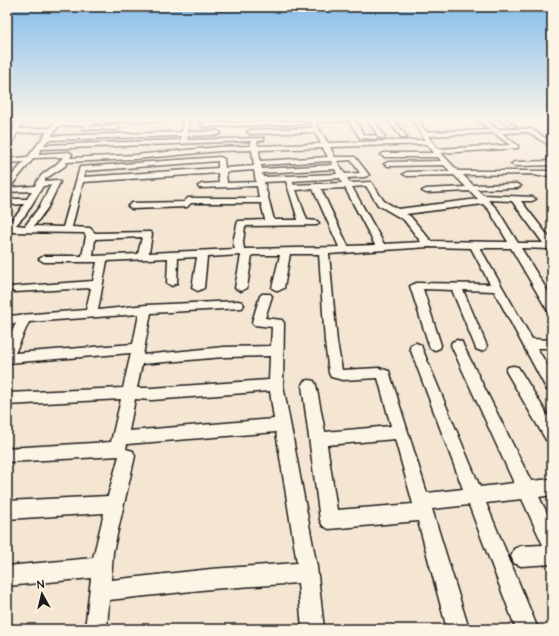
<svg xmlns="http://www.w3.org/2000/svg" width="559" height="636" font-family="'Architects Daughter',sans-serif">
<rect width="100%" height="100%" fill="#f5e6d3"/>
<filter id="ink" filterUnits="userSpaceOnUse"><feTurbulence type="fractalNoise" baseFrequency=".025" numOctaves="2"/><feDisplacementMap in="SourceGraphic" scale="8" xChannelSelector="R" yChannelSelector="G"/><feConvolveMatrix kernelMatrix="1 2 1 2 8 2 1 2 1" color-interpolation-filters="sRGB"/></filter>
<g filter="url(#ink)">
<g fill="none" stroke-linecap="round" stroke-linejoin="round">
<g stroke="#1c1c1c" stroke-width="3">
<path id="minor" d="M 19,119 L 25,119 L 19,129 L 50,128 L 58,119 L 64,119 L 62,122 L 93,121 L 96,123 L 93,125 L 59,126 L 51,136 L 182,132 L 183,119 L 189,119 L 188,132 L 218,131 L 221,133 L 218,135 L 188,136 L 187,140 L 264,138 L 264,140 L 257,141 L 258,146 L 321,144 L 315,132 L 250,134 L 247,132 L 250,130 L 313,128 L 308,119 L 358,119 L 355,121 L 364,135 L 378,136 L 367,119 L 373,119 L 385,137 L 382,139 L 379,137 L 376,139 L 360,138 L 349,121 L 315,122 L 328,143 L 425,140 L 412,119 L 418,119 L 426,132 L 490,130 L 477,119 L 484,119 L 497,129 L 531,129 L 552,142 L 552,147 L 528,132 L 502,133 L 518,146 L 518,148 L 441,153 L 458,171 L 552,171 L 552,175 L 539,176 L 531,174 L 463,175 L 473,185 L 517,184 L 521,186 L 517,188 L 477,189 L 483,195 L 532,197 L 536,199 L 532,201 L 521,201 L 552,241 L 552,251 L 548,249 L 521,248 L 552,298 L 552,312 L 548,311 L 546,308 L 511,248 L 480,248 L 532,339 L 552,340 L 552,348 L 537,348 L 552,373 L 552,391 L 547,390 L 494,291 L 463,290 L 487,346 L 486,349 L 481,351 L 476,349 L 475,346 L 452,290 L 423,289 L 441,345 L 440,348 L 435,350 L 430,348 L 429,345 L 410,286 L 416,283 L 490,284 L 471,248 L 428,247 L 329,254 L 337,342 L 342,370 L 379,368 L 389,371 L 427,493 L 463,489 L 410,348 L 411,345 L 416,343 L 421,345 L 422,348 L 480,487 L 514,483 L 451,345 L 452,342 L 457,340 L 462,342 L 463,345 L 531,481 L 552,479 L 552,495 L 539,497 L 552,523 L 552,564 L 521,566 L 514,563 L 511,556 L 514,549 L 521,546 L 543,545 L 522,499 L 486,503 L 538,629 L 516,629 L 469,505 L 432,509 L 469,629 L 447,629 L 418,521 L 329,529 L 323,526 L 320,520 L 302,385 L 304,381 L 309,380 L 314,381 L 316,385 L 325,432 L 391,426 L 378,378 L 343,380 L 331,377 L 329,373 L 325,342 L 319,254 L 290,254 L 284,288 L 278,291 L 272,288 L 280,255 L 252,255 L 247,288 L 241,291 L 235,288 L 241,255 L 207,257 L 204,288 L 198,291 L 192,288 L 197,257 L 178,258 L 177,283 L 172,286 L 167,283 L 168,258 L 107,261 L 98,310 L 146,305 L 238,301 L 242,302 L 244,305 L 242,308 L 151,313 L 143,355 L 224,347 L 271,346 L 272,327 L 254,325 L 252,322 L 260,296 L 262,294 L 270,294 L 272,296 L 265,318 L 282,320 L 284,323 L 283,385 L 317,567 L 324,629 L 302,629 L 298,583 L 211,589 L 109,600 L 107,629 L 85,629 L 91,578 L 7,586 L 7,566 L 93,558 L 104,513 L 7,519 L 7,501 L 108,496 L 119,456 L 7,462 L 7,448 L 111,442 L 121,399 L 7,405 L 7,393 L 123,388 L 131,353 L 7,363 L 7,342 L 16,323 L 7,324 L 7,316 L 86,310 L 91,288 L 14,292 L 8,289 L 10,287 L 93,281 L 97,262 L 44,262 L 39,259 L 44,256 L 82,256 L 86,236 L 84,233 L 7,232 L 7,224 L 19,212 L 24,204 L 7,205 L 7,199 L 27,199 L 32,191 L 7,192 L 7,188 L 35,186 C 39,172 55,169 63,157 L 34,158 L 11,186 L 7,186 L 7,181 L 24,162 L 7,163 L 7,159 L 28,157 L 47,132 L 17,133 L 11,147 L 7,148 C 7,137 14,128 19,119 ZM 494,133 L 510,145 L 438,149 L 428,136 ZM 181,136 L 181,140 L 44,145 L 48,140 ZM 251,141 L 251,146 L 219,147 L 135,155 L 70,158 L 72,154 L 69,152 L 38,154 L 41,149 ZM 427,144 L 434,153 L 384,153 L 381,155 L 384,157 L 438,157 L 441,161 L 388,162 L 384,164 L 388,166 L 444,165 L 450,171 L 407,172 L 403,174 L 407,176 L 454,175 L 466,187 L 426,189 L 422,191 L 426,193 L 470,191 L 478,199 L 398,209 L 384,201 L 371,182 L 350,183 L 347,178 L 365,177 L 369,175 L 355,157 L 335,157 L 330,147 ZM 323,148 L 328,157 L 260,161 L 259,150 ZM 252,150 L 254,166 L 225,168 L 224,159 L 220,157 L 80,167 L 63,227 L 34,226 L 48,207 L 60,182 L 56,180 L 45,181 L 45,179 L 65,166 L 67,162 L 135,159 L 219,151 ZM 351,160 L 360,173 L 345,174 L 337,161 ZM 218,161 L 218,168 L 84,177 L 85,171 ZM 331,161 L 333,165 L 262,169 L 261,165 ZM 335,169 L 337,174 L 263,177 L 262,173 ZM 254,170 L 256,182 L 227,183 L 226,172 ZM 218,173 L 219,183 L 202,184 L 198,186 L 199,188 L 257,186 L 259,198 L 188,198 L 184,202 L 132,203 L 128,206 L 132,209 L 187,207 L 191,203 L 261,203 L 265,220 L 238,221 L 233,242 L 235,249 L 149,253 L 152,234 L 150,232 L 95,233 L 90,228 L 72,227 L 83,182 ZM 340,178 L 342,183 L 294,185 L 292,181 ZM 286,181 L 298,220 L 274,220 L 264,182 ZM 51,185 L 40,206 L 25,226 L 16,225 L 26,214 L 43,186 ZM 366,186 L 378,205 L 404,220 L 421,242 L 384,244 L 352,187 ZM 345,188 L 375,245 L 348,246 L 321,189 ZM 313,189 L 339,247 L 244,249 L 243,242 L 245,226 L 317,225 L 319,223 L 317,221 L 307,220 L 296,190 ZM 488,200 L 512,201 L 543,243 L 518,243 L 497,209 ZM 483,204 L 489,210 L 508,242 L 431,241 L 410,216 L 406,214 ZM 142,237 L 138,254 L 93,256 L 95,239 ZM 139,314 L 133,344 L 15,353 L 29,322 ZM 270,356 L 269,380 L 152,388 L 137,388 L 142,364 L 224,357 ZM 270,391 L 274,419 L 129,431 L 135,399 L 152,400 ZM 276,432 L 297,563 L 211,569 L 111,580 L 113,552 L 135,456 L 133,451 L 126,449 L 127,444 ZM 395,439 L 413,504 L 337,510 L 327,445 Z
M 103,119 L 168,119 L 165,121 L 105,122 L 103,121 Z
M 387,119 L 393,119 L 407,137 L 406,138 L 402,138 Z
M 498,119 L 505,119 L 516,126 L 511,127 Z
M 303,121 L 305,122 L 305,124 L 204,127 L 201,125 L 204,123 Z
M 85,126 L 117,126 L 120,128 L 117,130 L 83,129 L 83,127 Z
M 552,161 L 552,165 L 515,166 L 511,164 L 515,162 Z
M 513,366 L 518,367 L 552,422 L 552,442 L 546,440 L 506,371 L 508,367 Z"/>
</g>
<use href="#minor" fill="#fcf5e5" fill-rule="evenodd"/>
</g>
</g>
<linearGradient id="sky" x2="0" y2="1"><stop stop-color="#85bceb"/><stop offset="0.57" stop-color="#faf4eb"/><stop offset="1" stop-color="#faf4eb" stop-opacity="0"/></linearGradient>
<rect width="559" height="208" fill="url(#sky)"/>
<rect width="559" height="636" fill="none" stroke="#fcf5e5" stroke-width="24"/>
<rect x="12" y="12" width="535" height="612" fill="none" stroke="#1c1c1c" stroke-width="1.5" filter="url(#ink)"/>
<g transform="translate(42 594) rotate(352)" stroke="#fcf5e5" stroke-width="3" paint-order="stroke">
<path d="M0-3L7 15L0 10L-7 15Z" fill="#1c1c1c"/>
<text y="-6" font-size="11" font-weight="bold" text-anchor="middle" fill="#1c1c1c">N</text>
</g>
</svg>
